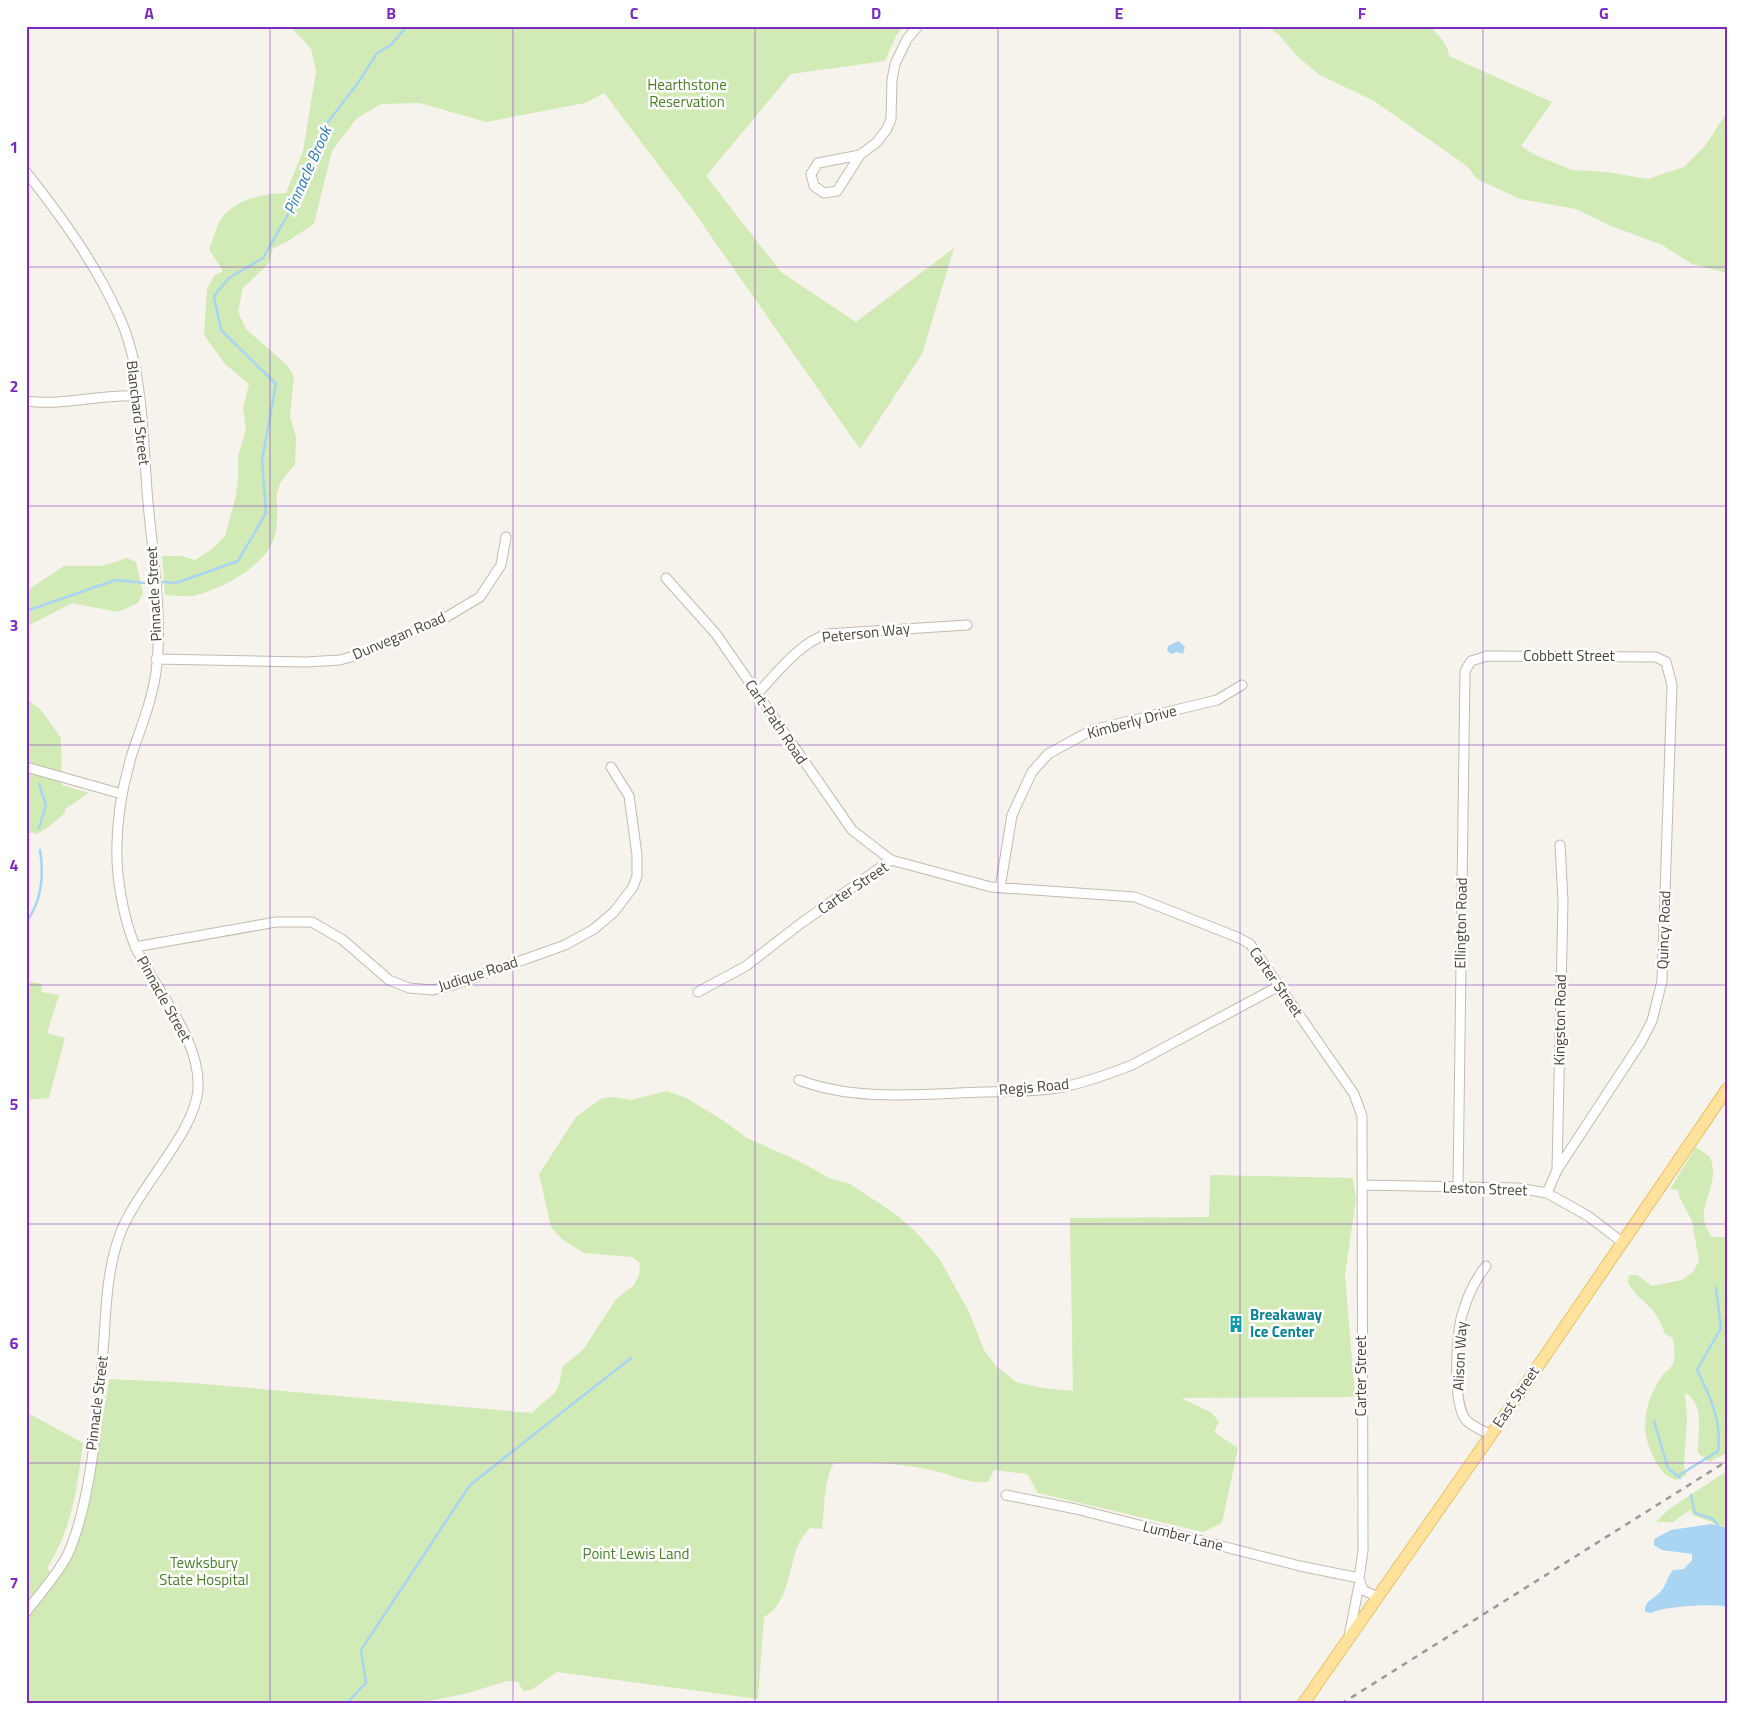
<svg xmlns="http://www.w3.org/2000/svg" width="1753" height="1730" font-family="'Titillium Web',sans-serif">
<rect width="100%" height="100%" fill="#f6f3ec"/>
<path fill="#d2eab5" d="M 290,26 L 904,26 L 896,36 L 885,61 L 791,74 L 706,176 L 781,272 L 856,322 L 954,248 L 922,354 L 860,449 L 694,212 L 604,93 L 585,103 L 486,122 L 420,103 L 381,104 L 357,118 L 332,151 L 314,224 L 285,243 L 273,248 L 269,263 L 243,288 L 238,312 L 246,329 L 288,366 L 294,377 L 290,417 L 296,437 L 295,465 C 265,494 283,502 275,535 C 268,565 220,591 192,596 C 183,597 173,595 165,595 L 162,556 L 181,556 L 195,560 L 212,549 L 225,536 L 236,496 L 238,479 L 238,456 L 246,430 L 243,408 L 249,384 L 225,364 L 204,335 L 207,289 L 214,276 L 223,271 L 209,249 C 213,240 216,227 221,219 C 236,199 262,194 286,193 L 303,151 L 316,72 L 311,49 Z
M 1267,26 L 1430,26 C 1437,34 1449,45 1449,56 L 1552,102 L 1521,146 L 1535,155 L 1572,170 L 1607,172 L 1648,179 L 1684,167 L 1705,146 L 1727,112 L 1727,273 L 1692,264 L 1662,245 L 1611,226 L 1576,209 L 1520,199 L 1477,179 L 1467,166 L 1374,101 L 1320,75 L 1299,58 L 1279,35 Z
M 127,558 L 136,562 L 143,593 L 138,603 L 118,612 L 72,603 L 26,627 L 26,591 L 64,566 L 103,566 Z
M 26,698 L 41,710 L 61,738 L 62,785 L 89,793 L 65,809 L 65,813 L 50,826 L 37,834 L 32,832 L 26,836 Z
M 26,981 L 43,984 L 41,992 L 59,995 L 47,1033 L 65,1038 L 49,1098 L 27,1100 L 26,1102 Z
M 667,1091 L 686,1098 L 721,1119 L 747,1138 L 803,1163 L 831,1179 L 850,1184 L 894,1213 L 915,1231 L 939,1258 L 969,1312 L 984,1350 L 996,1366 L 1016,1382 L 1042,1388 L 1073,1391 L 1070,1218 L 1209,1217 L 1210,1175 L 1353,1178 L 1356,1199 L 1345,1275 L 1355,1397 L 1181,1398 L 1212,1413 L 1219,1422 L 1214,1432 L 1238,1448 L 1222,1523 L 1203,1532 L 1038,1493 L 1027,1474 L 994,1470 L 988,1482 C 967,1484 952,1475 932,1470 C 899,1463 867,1462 834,1463 C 823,1482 825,1508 822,1529 L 810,1528 C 807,1532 803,1536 800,1541 C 788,1564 790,1604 764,1617 L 758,1699 L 557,1672 L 531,1690 L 523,1691 L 518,1682 L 507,1681 L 468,1693 L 415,1704 L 26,1704 L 26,1620 L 54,1580 L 83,1522 L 92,1489 L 109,1379 L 193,1383 L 532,1413 C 551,1393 559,1399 562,1367 L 583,1350 L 616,1299 L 634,1285 L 639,1275 L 640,1263 L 632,1257 L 584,1253 L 563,1240 L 551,1227 L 539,1174 L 576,1117 L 602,1098 L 614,1097 L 631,1100 Z
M 1696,1147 L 1710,1157 C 1723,1190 1689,1207 1712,1237 L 1727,1237 L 1727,1453 L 1709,1462 L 1698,1453 C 1697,1433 1706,1404 1685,1393 L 1687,1416 L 1684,1467 L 1687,1475 L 1676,1480 C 1664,1476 1658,1468 1653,1456 C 1639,1429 1645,1401 1662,1376 C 1666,1370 1672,1369 1674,1361 C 1675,1354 1674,1345 1673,1338 L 1665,1334 C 1655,1303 1642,1306 1628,1283 L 1629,1275 L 1637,1275 L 1652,1286 L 1682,1280 L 1693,1272 L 1699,1261 L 1692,1221 L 1679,1196 L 1678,1190 L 1670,1189 Z
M 26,1412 L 83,1443 C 77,1488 72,1529 47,1568 L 50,1572 L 26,1604 Z
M 1727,1471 L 1727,1528 L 1693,1515 L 1690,1510 L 1673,1522 L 1656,1522 L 1669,1509 Z"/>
<path fill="#a9d4f2" d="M 1178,641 L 1185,647 L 1183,654 L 1177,652 L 1171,654 L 1167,650 L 1168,646 Z
M 1711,1524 L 1727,1528 L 1727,1610 L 1725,1606 C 1708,1604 1665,1606 1651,1613 L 1645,1612 C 1644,1600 1655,1599 1661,1591 C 1667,1584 1667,1577 1673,1570 L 1684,1569 L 1692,1560 L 1692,1554 L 1662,1550 L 1654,1545 L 1654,1539 L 1671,1530 Z"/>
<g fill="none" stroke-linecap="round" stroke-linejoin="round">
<path stroke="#a9d4f2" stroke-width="2.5" d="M 163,582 L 176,583 L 238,561 L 266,513 L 262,460 L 276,384 L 221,330 L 214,296 L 229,278 L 263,258 L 301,192 L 316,145 L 328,122 L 358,83 L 377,53 L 391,45 L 407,26
M 26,611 L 116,580 L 144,583
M 39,784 L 46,805 L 39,828
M 26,922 C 42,901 44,875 40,850
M 1654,1421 L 1668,1468 L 1680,1478
M 1678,1476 L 1718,1451 C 1722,1421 1710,1396 1697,1370 L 1721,1328 L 1716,1288
M 1691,1495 L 1695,1513 L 1713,1519 L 1720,1528
M 346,1704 L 366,1683 L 361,1650 L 470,1485 L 631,1358"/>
<g stroke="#c2bbae" stroke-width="11">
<path id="minor" d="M 860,155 L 818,163 L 811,174 L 814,186 L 824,193 L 837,191 L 860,155 L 877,142 L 887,129 L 891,119 L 892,80 L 895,64 L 907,39 L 918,26
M 26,172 C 61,216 95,263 118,314 C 144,367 143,445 148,503 C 153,555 163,621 156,672 C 152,700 141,727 132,754 C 120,794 114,834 118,875 C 121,900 126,927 137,950 C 157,992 201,1040 198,1089 C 195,1134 135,1190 119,1237 C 106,1274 106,1313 103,1352 C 99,1408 91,1506 67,1556 C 56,1576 40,1594 26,1612
M 26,401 C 64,406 101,394 138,396
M 666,578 L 716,634 L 852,830 L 891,860
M 156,659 L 306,662 L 340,660 L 361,654 L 443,619 L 480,597 L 501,565 L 506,537
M 757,694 C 778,672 798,644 827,634 L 967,625
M 26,767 L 122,794
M 1000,888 L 1012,815 L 1032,772 L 1048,754 L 1092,730 L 1217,700 L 1242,685
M 135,947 L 276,922 L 312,922 L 343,940 L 389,980 L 409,988 L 433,990 L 453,985 L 565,945 L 594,929 L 614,912 L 633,887 L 637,876 L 637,855 L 629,796 L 611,767
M 698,992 L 746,966 L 800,924 L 891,860 L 991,887 L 1135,897 L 1237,937 L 1250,944 L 1354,1094 L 1362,1116 L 1363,1551 L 1359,1578 L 1363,1590 L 1378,1597
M 799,1080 C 856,1102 924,1094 983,1092 C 1010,1091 1038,1092 1063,1087 C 1087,1082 1109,1074 1132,1065 L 1279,986
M 1363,1185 L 1517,1188 L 1547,1193 L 1588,1216 L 1622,1242
M 1458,1187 L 1465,671 L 1471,661 L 1487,656 L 1656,657 L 1666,662 L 1672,685 L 1662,981 L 1652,1021 L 1641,1042 L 1557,1170
M 1547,1193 L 1557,1170 L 1563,901 L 1560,845
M 1486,1266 C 1474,1281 1467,1297 1462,1315 C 1456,1335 1452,1407 1467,1421 C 1473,1427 1484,1431 1491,1435
M 1006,1495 L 1076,1509 L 1300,1566 L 1359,1578
M 1349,1636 L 1359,1585"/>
</g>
<g stroke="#e6c16a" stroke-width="13">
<path id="major" d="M 1303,1704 L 1500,1422 L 1727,1089"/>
</g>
<use href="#minor" stroke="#fff" stroke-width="9"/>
<use href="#major" stroke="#ffe39c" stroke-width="11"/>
<path stroke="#9a9a9a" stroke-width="2.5" stroke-dasharray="6 6" stroke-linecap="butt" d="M 1341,1704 L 1727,1461"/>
</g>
<path fill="none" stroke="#7b2cbf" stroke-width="1" stroke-opacity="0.55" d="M 270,26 L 270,1704M 513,26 L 513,1704M 755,26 L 755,1704M 998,26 L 998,1704M 1240,26 L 1240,1704M 1483,26 L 1483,1704M 26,267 L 1727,267M 26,506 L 1727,506M 26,745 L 1727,745M 26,985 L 1727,985M 26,1224 L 1727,1224M 26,1463 L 1727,1463"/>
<defs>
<g id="building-bare" transform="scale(1.35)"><path d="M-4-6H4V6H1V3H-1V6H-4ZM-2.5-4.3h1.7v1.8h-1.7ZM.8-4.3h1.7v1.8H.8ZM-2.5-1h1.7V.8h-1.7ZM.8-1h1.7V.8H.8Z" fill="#0f9aa8" stroke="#fff" stroke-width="2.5" paint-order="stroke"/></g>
</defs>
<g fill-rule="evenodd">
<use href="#building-bare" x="1236" y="1324"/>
</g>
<g text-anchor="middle" stroke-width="5" stroke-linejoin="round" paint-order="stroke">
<g font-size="15" fill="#4a7f2a" stroke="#fff">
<text x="687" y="90">Hearthstone<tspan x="687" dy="17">Reservation</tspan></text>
<text x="636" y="1559">Point Lewis Land</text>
<text x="204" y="1568">Tewksbury<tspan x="204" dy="17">State Hospital</tspan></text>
</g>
<g font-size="15" fill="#4b4439" stroke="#fff">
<text transform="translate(138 413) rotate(83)" y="5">Blanchard Street</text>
<text transform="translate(154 594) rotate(-93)" y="5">Pinnacle Street</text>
<text transform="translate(866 633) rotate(-6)" y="5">Peterson Way</text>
<text transform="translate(399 636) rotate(-23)" y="5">Dunvegan Road</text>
<text x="1569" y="661">Cobbett Street</text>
<text transform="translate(776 722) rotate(56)" y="5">Cart-Path Road</text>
<text transform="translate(1132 722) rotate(-15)" y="5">Kimberly Drive</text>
<text transform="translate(853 888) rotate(-34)" y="5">Carter Street</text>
<text transform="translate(1461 923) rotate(-89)" y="5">Ellington Road</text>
<text transform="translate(1664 930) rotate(-88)" y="5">Quincy Road</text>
<text transform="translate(478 974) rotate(-18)" y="5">Judique Road</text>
<text transform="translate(1276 982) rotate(55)" y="5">Carter Street</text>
<text transform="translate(164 999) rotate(61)" y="5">Pinnacle Street</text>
<text transform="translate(1560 1020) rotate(-89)" y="5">Kingston Road</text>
<text transform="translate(1034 1087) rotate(-5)" y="5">Regis Road</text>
<text transform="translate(1485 1189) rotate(2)" y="5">Leston Street</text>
<text transform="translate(1460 1356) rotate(-87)" y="5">Alison Way</text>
<text transform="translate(1361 1376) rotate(-90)" y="5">Carter Street</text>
<text transform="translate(1516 1397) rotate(-56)" y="5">East Street</text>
<text transform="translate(97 1403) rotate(-83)" y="5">Pinnacle Street</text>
<text transform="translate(1183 1536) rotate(14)" y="5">Lumber Lane</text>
</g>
<g font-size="15" font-weight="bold" fill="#0d838f" stroke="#fff" text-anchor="start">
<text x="1250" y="1320">Breakaway<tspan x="1250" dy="17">Ice Center</tspan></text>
</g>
<g font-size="16" font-style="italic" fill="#2e7ab2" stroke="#fff">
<text transform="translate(307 170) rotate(-66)" y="6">Pinnacle Brook</text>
</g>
</g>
<rect width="1753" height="1730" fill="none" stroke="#ffffff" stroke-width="55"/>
<rect x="28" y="28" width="1698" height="1674" fill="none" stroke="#7b2cbf" stroke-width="2"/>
<g font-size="16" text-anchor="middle" font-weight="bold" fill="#7b2cbf">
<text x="149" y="19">A</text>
<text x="391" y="19">B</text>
<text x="634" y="19">C</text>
<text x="876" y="19">D</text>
<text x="1119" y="19">E</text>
<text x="1362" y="19">F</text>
<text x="1604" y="19">G</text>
<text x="14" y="153">1</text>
<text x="14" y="392">2</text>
<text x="14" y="631">3</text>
<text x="14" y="871">4</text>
<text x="14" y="1110">5</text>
<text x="14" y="1349">6</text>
<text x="14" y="1589">7</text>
</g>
</svg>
